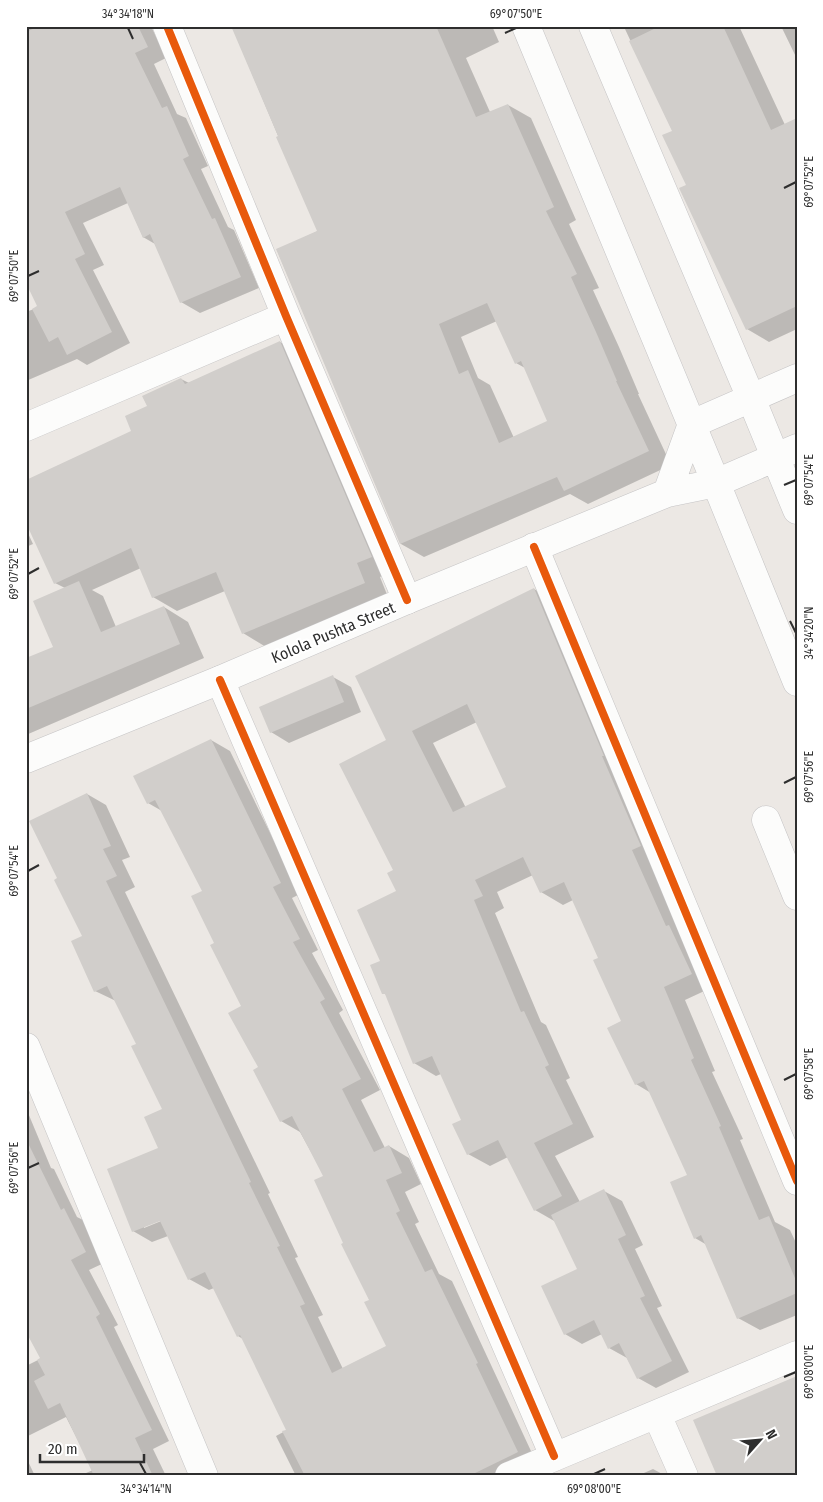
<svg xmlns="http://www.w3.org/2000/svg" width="823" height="1502" font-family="'Fira Sans Condensed',sans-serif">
<rect width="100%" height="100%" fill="#ece8e4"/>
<path fill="#0003" fill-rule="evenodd" d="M 26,26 L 151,26 L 166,58 L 154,64 L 177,114 L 186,118 L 208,166 L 201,169 L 228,227 L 234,230 L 259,288 L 200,313 L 181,302 L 155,244 L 143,237 L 128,203 L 83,223 L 104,265 L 93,270 L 130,343 L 87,365 L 77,359 L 26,381 L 26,312 L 39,307 L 26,280 Z
M 232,26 L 492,26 L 499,42 L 466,58 L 490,112 L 508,105 L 531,118 L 576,220 L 569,224 L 599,288 L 593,290 L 619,347 L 639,394 L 638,394 L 671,465 L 588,504 L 570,494 L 424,557 L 401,544 L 277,250 L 318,231 ZM 497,321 L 516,363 L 525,368 L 549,421 L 514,438 L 490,385 L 478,378 L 461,337 Z
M 620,26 L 739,26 L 785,125 L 797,120 L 797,329 L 769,342 L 747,329 L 687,186 L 673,132 L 625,29 Z
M 781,26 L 797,26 L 797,59 Z
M 280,342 L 303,356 L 394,570 L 380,577 L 388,597 L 266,647 L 243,633 L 225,591 L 177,611 L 153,597 L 141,568 L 92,590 L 103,596 L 116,627 L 164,607 L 188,622 L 204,658 L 26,735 L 26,660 L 55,647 L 65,588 L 55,583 L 133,431 L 148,406 L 181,379 L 189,383 Z
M 26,529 L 33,544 L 26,547 Z
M 534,589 L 556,602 L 713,987 L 685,1000 L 715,1071 L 712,1072 L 743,1139 L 740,1140 L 775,1222 L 790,1230 L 797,1245 L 797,1315 L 760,1330 L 738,1318 L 707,1245 L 695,1238 L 689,1175 L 651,1093 L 636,1084 L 623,1022 L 599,958 L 573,900 L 563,905 L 541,892 L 533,875 L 497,892 L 504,908 L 495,913 L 541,1022 L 546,1025 L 570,1078 L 566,1080 L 594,1137 L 555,1156 L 580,1202 L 604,1191 L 622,1201 L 643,1245 L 635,1249 L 662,1306 L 657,1308 L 689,1372 L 656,1388 L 638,1378 L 627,1358 L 609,1348 L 602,1334 L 582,1344 L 565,1334 L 579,1269 L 556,1222 L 535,1210 L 508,1157 L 490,1166 L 468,1154 L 463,1120 L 441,1074 L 436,1076 L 414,1063 L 387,995 L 383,993 L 382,962 L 397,892 L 388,740 ZM 477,722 L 508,788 L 466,808 L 433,743 Z
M 333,677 L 351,687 L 361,712 L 289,743 L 271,732 Z
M 211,740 L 230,751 L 300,894 L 292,898 L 318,950 L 312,953 L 343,1010 L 339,1013 L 380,1090 L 361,1100 L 385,1148 L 389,1146 L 409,1158 L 421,1184 L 405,1192 L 419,1222 L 415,1224 L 439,1274 L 452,1281 L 537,1464 L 511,1476 L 296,1476 L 276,1436 L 287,1430 L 243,1339 L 238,1336 L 214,1288 L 209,1290 L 189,1279 L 168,1236 L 152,1242 L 133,1231 L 159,1149 L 163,1110 L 137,1044 L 116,1001 L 95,991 L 84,937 L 59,879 L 87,794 L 106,805 L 130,857 L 122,860 L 135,887 L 125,892 L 270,1193 L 268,1194 L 298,1257 L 295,1258 L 323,1315 L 318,1317 L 343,1369 L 387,1347 L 370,1301 L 344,1244 L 325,1177 L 300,1132 L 281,1121 L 260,1068 L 243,1006 L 216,943 L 204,892 L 162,811 L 148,803 ZM 165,1217 L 166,1219 L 144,1228 L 144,1226 Z
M 26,1108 L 51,1168 L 54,1169 L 77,1217 L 83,1220 L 104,1263 L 89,1270 L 118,1325 L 114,1327 L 169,1441 L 153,1449 L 166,1476 L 87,1476 L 86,1473 L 93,1470 L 66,1417 L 26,1437 L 26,1366 L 42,1358 L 26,1330 Z
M 26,1457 L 35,1476 L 26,1476 Z
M 653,1469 L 666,1476 L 637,1476 Z"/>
<path fill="#d1cecb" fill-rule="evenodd" d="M 39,26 L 138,26 L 148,47 L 135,53 L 162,108 L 167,106 L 189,156 L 183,159 L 212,219 L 215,218 L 241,277 L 180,303 L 150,234 L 143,238 L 120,187 L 65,212 L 85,254 L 75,259 L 112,332 L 67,355 L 58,337 L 49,342 L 32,309 L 37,306 L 26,283 L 26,32 Z
M 231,26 L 436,26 L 476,117 L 508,104 L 554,207 L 546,211 L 577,274 L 571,277 L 596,332 L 617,381 L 616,381 L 649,451 L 564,491 L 557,477 L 400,544 L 276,249 L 317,231 L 276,137 L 278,136 ZM 487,303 L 515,364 L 521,361 L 547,421 L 499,443 L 468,370 L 459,374 L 439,324 Z
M 660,26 L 723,26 L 771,130 L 797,118 L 797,306 L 746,330 L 679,188 L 686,185 L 662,135 L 672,131 L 629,41 Z
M 280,341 L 372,557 L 357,563 L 365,583 L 242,634 L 216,572 L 152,598 L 131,548 L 54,584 L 26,523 L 26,480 L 131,431 L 125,416 L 147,406 L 142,396 L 181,378 L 185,384 Z
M 79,581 L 101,632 L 164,606 L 180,644 L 26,709 L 26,658 L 53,647 L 33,601 Z
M 534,588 L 604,756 L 602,756 L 641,846 L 632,850 L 666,926 L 669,925 L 692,974 L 664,987 L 694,1058 L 691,1060 L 721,1126 L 719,1127 L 759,1220 L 769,1216 L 797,1283 L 797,1293 L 737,1319 L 701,1235 L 694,1239 L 670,1182 L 687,1175 L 644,1081 L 635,1085 L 607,1028 L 621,1021 L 593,960 L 598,958 L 564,882 L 540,893 L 523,857 L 475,880 L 483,896 L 474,900 L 521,1012 L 524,1011 L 549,1065 L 545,1067 L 573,1124 L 534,1143 L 562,1196 L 534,1211 L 498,1140 L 467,1155 L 452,1124 L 461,1120 L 432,1056 L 413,1064 L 385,994 L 382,994 L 370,965 L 380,961 L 357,910 L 396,891 L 387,873 L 393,870 L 339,764 L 386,740 L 355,676 ZM 467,704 L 506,787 L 453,812 L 412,731 Z
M 333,675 L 344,702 L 270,733 L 259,707 Z
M 211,739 L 281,883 L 273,887 L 300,939 L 293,942 L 325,999 L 320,1002 L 361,1079 L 342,1089 L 374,1152 L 389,1145 L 402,1173 L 386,1180 L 400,1211 L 396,1213 L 425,1272 L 432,1269 L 478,1363 L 476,1364 L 518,1452 L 469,1476 L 305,1476 L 282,1431 L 286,1430 L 240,1335 L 237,1337 L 205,1272 L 188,1280 L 160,1221 L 132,1232 L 107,1169 L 158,1148 L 144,1117 L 162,1109 L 131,1046 L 136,1044 L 107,986 L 94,992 L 71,941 L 82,936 L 54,880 L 57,878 L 29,821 L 87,793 L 111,846 L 103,849 L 117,876 L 106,881 L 251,1182 L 249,1183 L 280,1246 L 277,1247 L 305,1304 L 300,1306 L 332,1373 L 386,1346 L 364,1302 L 369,1300 L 341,1244 L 343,1243 L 314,1180 L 323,1176 L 292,1116 L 280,1122 L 253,1070 L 258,1067 L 228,1013 L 241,1006 L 210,945 L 214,943 L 191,896 L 202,891 L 155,800 L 147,804 L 133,776 Z
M 26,1139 L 61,1210 L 64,1208 L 86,1252 L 71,1260 L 100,1314 L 96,1317 L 152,1430 L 135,1438 L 153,1476 L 94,1476 L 60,1403 L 48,1409 L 34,1381 L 45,1375 L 37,1360 L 40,1358 L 26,1332 Z
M 604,1189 L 626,1235 L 618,1239 L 645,1296 L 640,1298 L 672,1361 L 637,1379 L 619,1343 L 608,1349 L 594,1320 L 564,1335 L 541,1286 L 577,1269 L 551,1215 Z
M 797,1376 L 797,1476 L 717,1476 L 693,1420 Z"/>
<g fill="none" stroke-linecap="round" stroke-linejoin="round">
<g stroke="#c5c4c5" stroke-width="29">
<path id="minor" d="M 167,26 L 286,316 L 407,600
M 26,427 L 286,316
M 534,547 L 797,1181
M 220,680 L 554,1456
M 766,820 L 797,896
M 26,1047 L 204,1476
M 657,1415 L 684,1476
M 509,1476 L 797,1355"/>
</g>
<g stroke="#c5c4c5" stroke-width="29">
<path id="secondary" d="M 526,26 L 716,483 L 797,682
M 593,26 L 751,398 L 797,510
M 667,493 L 692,424 L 797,378
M 26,759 L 220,680 L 407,600 L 667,493 L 716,483 L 797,448"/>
</g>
<use href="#minor" stroke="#fcfcfb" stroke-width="28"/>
<use href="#secondary" stroke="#fcfcfb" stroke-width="28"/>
<g stroke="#fff" stroke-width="11">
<path id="cycleway" d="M 167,26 L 286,316 L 407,600
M 534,547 L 797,1181
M 220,680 L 554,1456"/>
</g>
<use href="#cycleway" stroke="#e8590c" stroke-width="8"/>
</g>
<path fill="none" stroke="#2e2e2e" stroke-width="2" d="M 128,28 L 133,39M 505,33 L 516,28M 784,188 L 796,182M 28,276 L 39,271M 784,485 L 796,480M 28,574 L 39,568M 790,621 L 796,633M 784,783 L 796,777M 28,871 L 39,865M 784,1080 L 796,1074M 28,1168 L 39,1163M 784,1377 L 796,1372M 140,1463 L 146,1474M 594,1474 L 605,1469"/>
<g text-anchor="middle" stroke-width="4.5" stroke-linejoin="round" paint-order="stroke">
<g font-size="16" fill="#2e2e2e" stroke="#fff">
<text transform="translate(333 632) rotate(-23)" y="6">Kolola Pushta Street</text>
</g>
</g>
<rect width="823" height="1502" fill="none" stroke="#ffffff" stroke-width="55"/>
<g transform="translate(760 1440) rotate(63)" stroke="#ffffff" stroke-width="4" paint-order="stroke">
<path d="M0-4L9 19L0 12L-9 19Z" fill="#2e2e2e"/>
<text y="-8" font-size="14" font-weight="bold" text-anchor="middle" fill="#2e2e2e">N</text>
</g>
<path d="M40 1454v8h104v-8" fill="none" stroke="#2e2e2e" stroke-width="2.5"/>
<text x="48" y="1454" font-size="15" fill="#2e2e2e" stroke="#ffffff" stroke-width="4" paint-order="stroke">20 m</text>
<rect x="28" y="28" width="768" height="1446" fill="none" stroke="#2e2e2e" stroke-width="2"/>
<g font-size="12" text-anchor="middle" fill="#2e2e2e">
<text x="128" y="18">34°34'18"N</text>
<text x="516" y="18">69°07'50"E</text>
<text transform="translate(809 182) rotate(-90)" y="4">69°07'52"E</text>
<text transform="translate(14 276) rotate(-90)" y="4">69°07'50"E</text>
<text transform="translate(809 480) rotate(-90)" y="4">69°07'54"E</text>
<text transform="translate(14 574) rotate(-90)" y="4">69°07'52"E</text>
<text transform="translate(809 633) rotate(-90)" y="4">34°34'20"N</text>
<text transform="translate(809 777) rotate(-90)" y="4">69°07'56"E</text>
<text transform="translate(14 871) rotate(-90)" y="4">69°07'54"E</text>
<text transform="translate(809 1074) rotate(-90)" y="4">69°07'58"E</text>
<text transform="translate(14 1168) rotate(-90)" y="4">69°07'56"E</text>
<text transform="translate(809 1372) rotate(-90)" y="4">69°08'00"E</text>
<text x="146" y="1493">34°34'14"N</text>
<text x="594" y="1493">69°08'00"E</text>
</g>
</svg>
